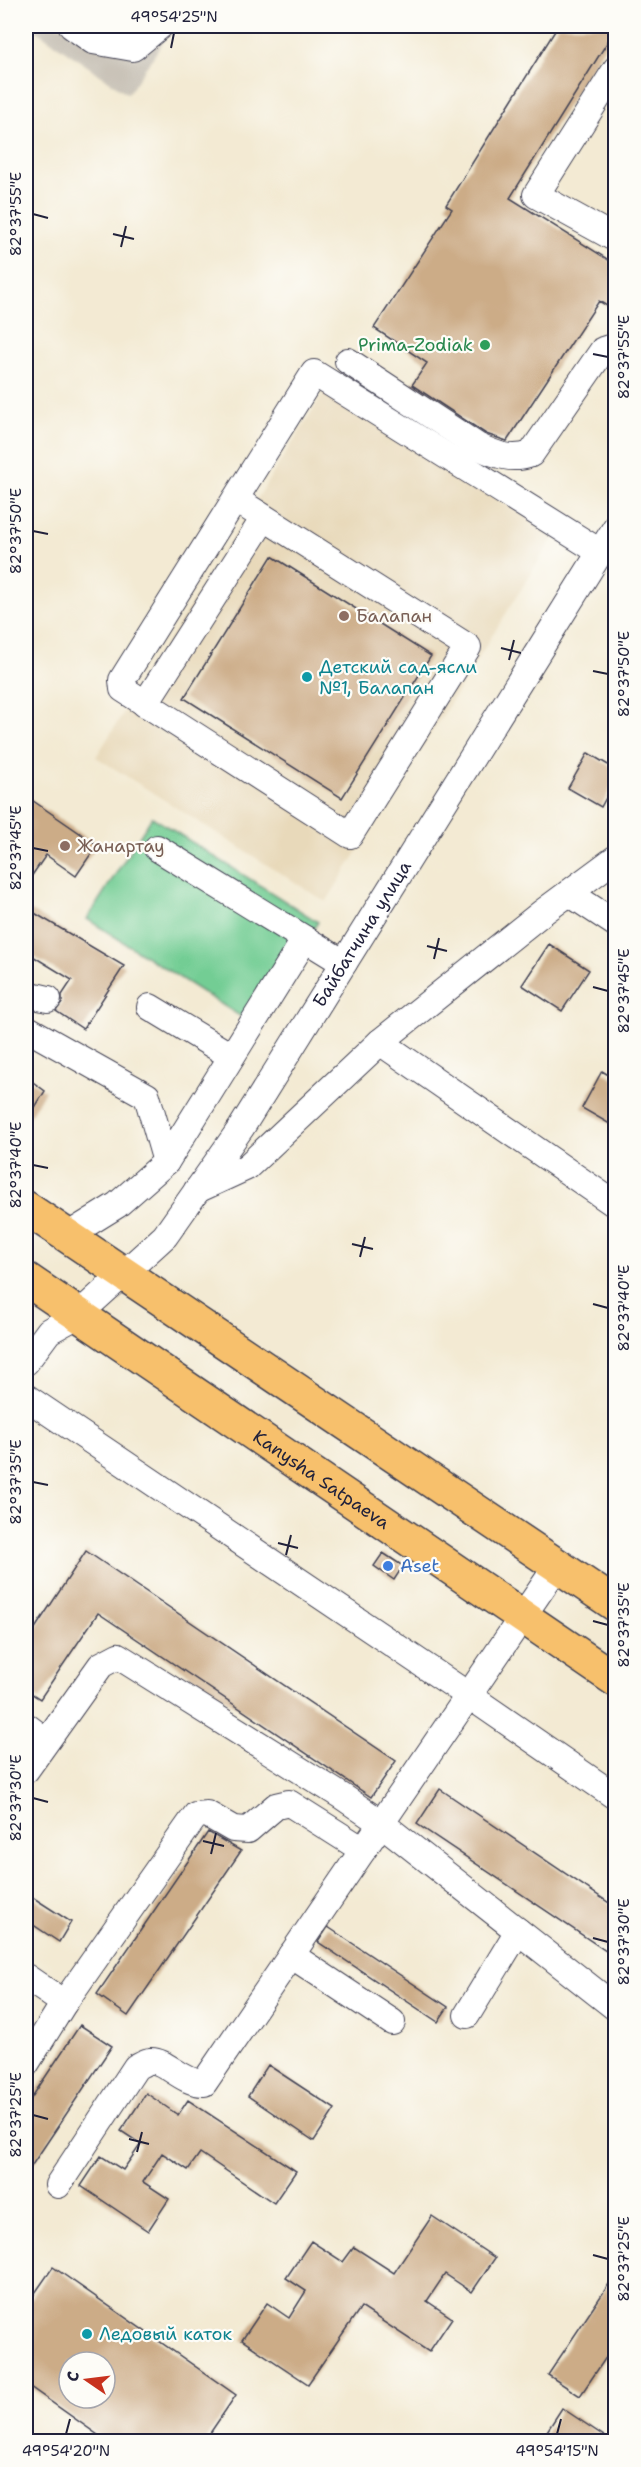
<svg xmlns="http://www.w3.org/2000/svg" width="641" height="2467" font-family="'Shantell Sans',sans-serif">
<rect width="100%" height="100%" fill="#fdfcf7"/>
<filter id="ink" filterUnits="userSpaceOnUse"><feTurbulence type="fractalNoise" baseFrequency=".0167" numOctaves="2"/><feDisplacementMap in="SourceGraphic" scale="12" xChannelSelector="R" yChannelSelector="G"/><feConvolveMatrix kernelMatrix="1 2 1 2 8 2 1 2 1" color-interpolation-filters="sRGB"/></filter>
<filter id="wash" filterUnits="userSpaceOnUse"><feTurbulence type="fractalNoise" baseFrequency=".008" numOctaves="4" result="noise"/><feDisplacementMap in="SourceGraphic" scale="24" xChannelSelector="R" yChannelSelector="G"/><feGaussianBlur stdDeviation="1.35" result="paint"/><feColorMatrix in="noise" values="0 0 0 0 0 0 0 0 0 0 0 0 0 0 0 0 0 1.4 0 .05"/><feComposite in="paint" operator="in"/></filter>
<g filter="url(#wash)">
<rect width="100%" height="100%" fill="#f3ead3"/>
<path fill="#e8d9ba" d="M 325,390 L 555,535 L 326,902 L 96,757 Z"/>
<path fill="#c9c3b8" d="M 29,26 L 174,26 L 128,94 Z"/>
<path fill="#73cd94" stroke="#4a7868" stroke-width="1.5" d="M 152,817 L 318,922 L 254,1025 L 87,919 Z"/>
<g id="blocks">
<path fill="#ccac87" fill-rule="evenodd" d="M 558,26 L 615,26 L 615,30 L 510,198 L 615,264 L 615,311 L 599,301 L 507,441 L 486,434 L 412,385 L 427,363 L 374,328 L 452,209 L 446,205 Z
M 272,556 L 431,656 L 342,798 L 184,698 Z
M 588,753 L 615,769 L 615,781 L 601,807 L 568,788 Z
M 26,796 L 97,845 L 76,876 L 46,855 L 26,884 Z
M 26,908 L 124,966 L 83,1029 L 56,1011 L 62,1003 L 62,995 L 72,980 L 26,952 Z
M 549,944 L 589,970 L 562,1011 L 522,985 Z
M 602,1071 L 615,1079 L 615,1127 L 582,1108 Z
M 26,1077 L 45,1091 L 26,1122 Z
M 86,1551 L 396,1761 L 371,1797 L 98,1613 L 40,1699 L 26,1690 L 26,1642 Z
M 383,1553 L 403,1566 L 394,1580 L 374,1566 Z
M 440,1789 L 615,1907 L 615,1957 L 417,1824 Z
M 208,1832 L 241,1851 L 128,2016 L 97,1994 Z
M 26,1893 L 71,1922 L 59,1942 L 26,1920 Z
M 328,1927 L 448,2007 L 438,2022 L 318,1942 Z
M 80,2025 L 112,2046 L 26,2174 L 26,2106 Z
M 268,2065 L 335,2109 L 314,2141 L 248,2096 Z
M 146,2093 L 178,2115 L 188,2100 L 296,2171 L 274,2203 L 200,2153 L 188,2170 L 162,2153 L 143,2182 L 169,2199 L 148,2231 L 81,2186 L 101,2156 L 123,2170 L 141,2144 L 121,2131 Z
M 432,2216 L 495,2258 L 472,2292 L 445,2274 L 427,2301 L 452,2318 L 429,2352 L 361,2307 L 308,2384 L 242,2340 L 267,2303 L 289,2318 L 306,2291 L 286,2278 L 311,2241 L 343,2262 L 354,2247 L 394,2273 Z
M 53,2267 L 236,2395 L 204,2442 L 108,2442 L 26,2384 L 26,2306 ZM 69,2362 L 105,2362 L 105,2398 L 69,2398 Z
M 615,2275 L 615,2344 L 580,2396 L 548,2375 Z
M 562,2408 L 613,2442 L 540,2442 Z"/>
</g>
</g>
<g filter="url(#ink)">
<use href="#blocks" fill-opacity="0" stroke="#414052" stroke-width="1.5"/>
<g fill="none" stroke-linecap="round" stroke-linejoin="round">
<g stroke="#414052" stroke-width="28">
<g id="minor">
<path d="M 72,26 L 93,41 L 133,48 L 160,26"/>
<path d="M 616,69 L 536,195 L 616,239"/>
<path d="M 348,361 L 479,447 C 497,455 512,461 531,454 L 603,350 L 616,346"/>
<path d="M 235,499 L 468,647 L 350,835 L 123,689 L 122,680 L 314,373 L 600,552"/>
<path d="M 145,704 L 264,518"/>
<path d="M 157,848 L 344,963"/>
<path d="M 569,893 L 616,924"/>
<path d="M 26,994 L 48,999"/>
<path d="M 150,1007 L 231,1056"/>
<path d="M 26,1028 L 147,1096 L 166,1162"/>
<path d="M 380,1042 L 616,1205"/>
<path d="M 197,1190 L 247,1167 L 380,1042 L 543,912 L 616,858"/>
<path d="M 67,1236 L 117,1205 L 166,1162 L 305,939"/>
<path id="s1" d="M 26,1362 L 49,1331 L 78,1315 L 165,1236 L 241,1128 L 616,527"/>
<path d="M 26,1397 L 468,1695 L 616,1797"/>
<path d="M 26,1726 L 46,1741"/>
<path d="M 26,1770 L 101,1665 L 118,1656 L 343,1797 L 381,1823 L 616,2008"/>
<path d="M 291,1955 L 392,2022"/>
<path d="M 26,1977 L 64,2003"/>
<path d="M 467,2015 L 518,1931"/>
<path d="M 26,2064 L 64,2003 L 196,1815 L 207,1814 L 233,1829 L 248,1830 L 276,1806 L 289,1803 L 363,1850"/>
<path d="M 58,2185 L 136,2067 C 140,2065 146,2061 150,2061 C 165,2059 183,2084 204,2083 L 557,1566"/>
</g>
</g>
<g stroke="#414052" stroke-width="36">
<g id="major">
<path d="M 26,1208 L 616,1605"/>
<path id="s2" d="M 26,1279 L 616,1680"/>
</g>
</g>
<use href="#minor" stroke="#fff" stroke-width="26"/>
<use href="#major" stroke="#f7c06c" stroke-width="33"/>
</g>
</g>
<path fill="none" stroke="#22223b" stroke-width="2" d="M 171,48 L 174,33M 33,214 L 48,218M 113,234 L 134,239M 121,247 L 126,226M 593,354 L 608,357M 33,531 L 48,534M 501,648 L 521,653M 509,660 L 514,640M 593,671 L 608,674M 33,848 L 48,851M 427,946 L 447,951M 434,959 L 439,938M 593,987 L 608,991M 33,1165 L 48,1168M 352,1244 L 373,1249M 360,1257 L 365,1237M 593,1304 L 608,1308M 33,1482 L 48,1485M 278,1543 L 298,1548M 286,1555 L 291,1535M 593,1621 L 608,1625M 33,1798 L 48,1802M 203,1841 L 224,1846M 211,1854 L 216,1833M 593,1938 L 608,1942M 33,2115 L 48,2119M 129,2139 L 149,2144M 137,2152 L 142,2132M 593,2255 L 608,2259M 66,2434 L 70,2419M 557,2434 L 561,2419"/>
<circle fill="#2e9e5b" stroke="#fdfcf7" stroke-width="2" cx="485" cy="345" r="6"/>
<g fill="#8d6e63" stroke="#fdfcf7" stroke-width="2">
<circle cx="344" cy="616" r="6"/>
<circle cx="65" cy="846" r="6"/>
</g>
<g fill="#0f9aa8" stroke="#fdfcf7" stroke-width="2">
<circle cx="307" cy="677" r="6"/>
<circle cx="87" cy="2334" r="6"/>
</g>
<circle fill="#3f7fe0" stroke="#fdfcf7" stroke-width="2" cx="388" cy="1566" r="6"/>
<g text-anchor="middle" stroke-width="4.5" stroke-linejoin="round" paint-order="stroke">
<g font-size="18" fill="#27864d" stroke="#fdfcf7" text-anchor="end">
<text x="473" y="351">Prima-Zodiak</text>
</g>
<g font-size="18" fill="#785e54" stroke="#fdfcf7" text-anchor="start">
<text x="356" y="622">Балапан</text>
<text x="77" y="852">Жанартау</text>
</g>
<g font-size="18" fill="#0d838f" stroke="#fdfcf7" text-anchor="start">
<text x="319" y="673">Детский сад-ясли<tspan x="319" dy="21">№1, Балапан</tspan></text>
<text x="99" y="2340">Ледовый каток</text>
</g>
<g font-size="18" fill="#22223b" stroke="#fdfcf7">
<text dy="6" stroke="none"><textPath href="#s1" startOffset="550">Байбатчина улица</textPath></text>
<text dy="6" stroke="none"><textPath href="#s2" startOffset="357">Kanysha Satpaeva</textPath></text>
</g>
<g font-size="18" fill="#366cbe" stroke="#fdfcf7" text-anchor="start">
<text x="400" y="1572">Aset</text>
</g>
</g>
<rect width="641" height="2467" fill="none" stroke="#fdfcf7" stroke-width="66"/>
<g transform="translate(87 2380) rotate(284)"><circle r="28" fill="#fdfcf7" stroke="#a5a5ac" stroke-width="1.5"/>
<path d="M0-4.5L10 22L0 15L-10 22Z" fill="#c8321e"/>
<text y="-9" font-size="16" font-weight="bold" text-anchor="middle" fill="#22223b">С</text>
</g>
<rect x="33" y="33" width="575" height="2401" fill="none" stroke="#22223b" stroke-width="2"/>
<g font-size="15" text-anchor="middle" fill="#22223b">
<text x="174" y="22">49°54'25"N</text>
<text transform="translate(16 214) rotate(-90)" y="5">82°37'55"E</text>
<text transform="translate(624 357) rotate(-90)" y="5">82°37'55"E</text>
<text transform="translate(16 531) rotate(-90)" y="5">82°37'50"E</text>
<text transform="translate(624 674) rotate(-90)" y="5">82°37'50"E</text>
<text transform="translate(16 848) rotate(-90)" y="5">82°37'45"E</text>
<text transform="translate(624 991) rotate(-90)" y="5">82°37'45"E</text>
<text transform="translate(16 1165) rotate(-90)" y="5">82°37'40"E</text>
<text transform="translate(624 1308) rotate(-90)" y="5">82°37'40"E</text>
<text transform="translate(16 1482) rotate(-90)" y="5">82°37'35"E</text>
<text transform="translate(624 1625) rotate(-90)" y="5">82°37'35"E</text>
<text transform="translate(16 1798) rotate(-90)" y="5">82°37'30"E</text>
<text transform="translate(624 1942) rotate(-90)" y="5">82°37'30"E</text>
<text transform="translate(16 2115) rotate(-90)" y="5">82°37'25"E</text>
<text transform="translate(624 2259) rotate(-90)" y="5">82°37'25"E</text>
<text x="66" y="2456">49°54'20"N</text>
<text x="557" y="2456">49°54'15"N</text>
</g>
</svg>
